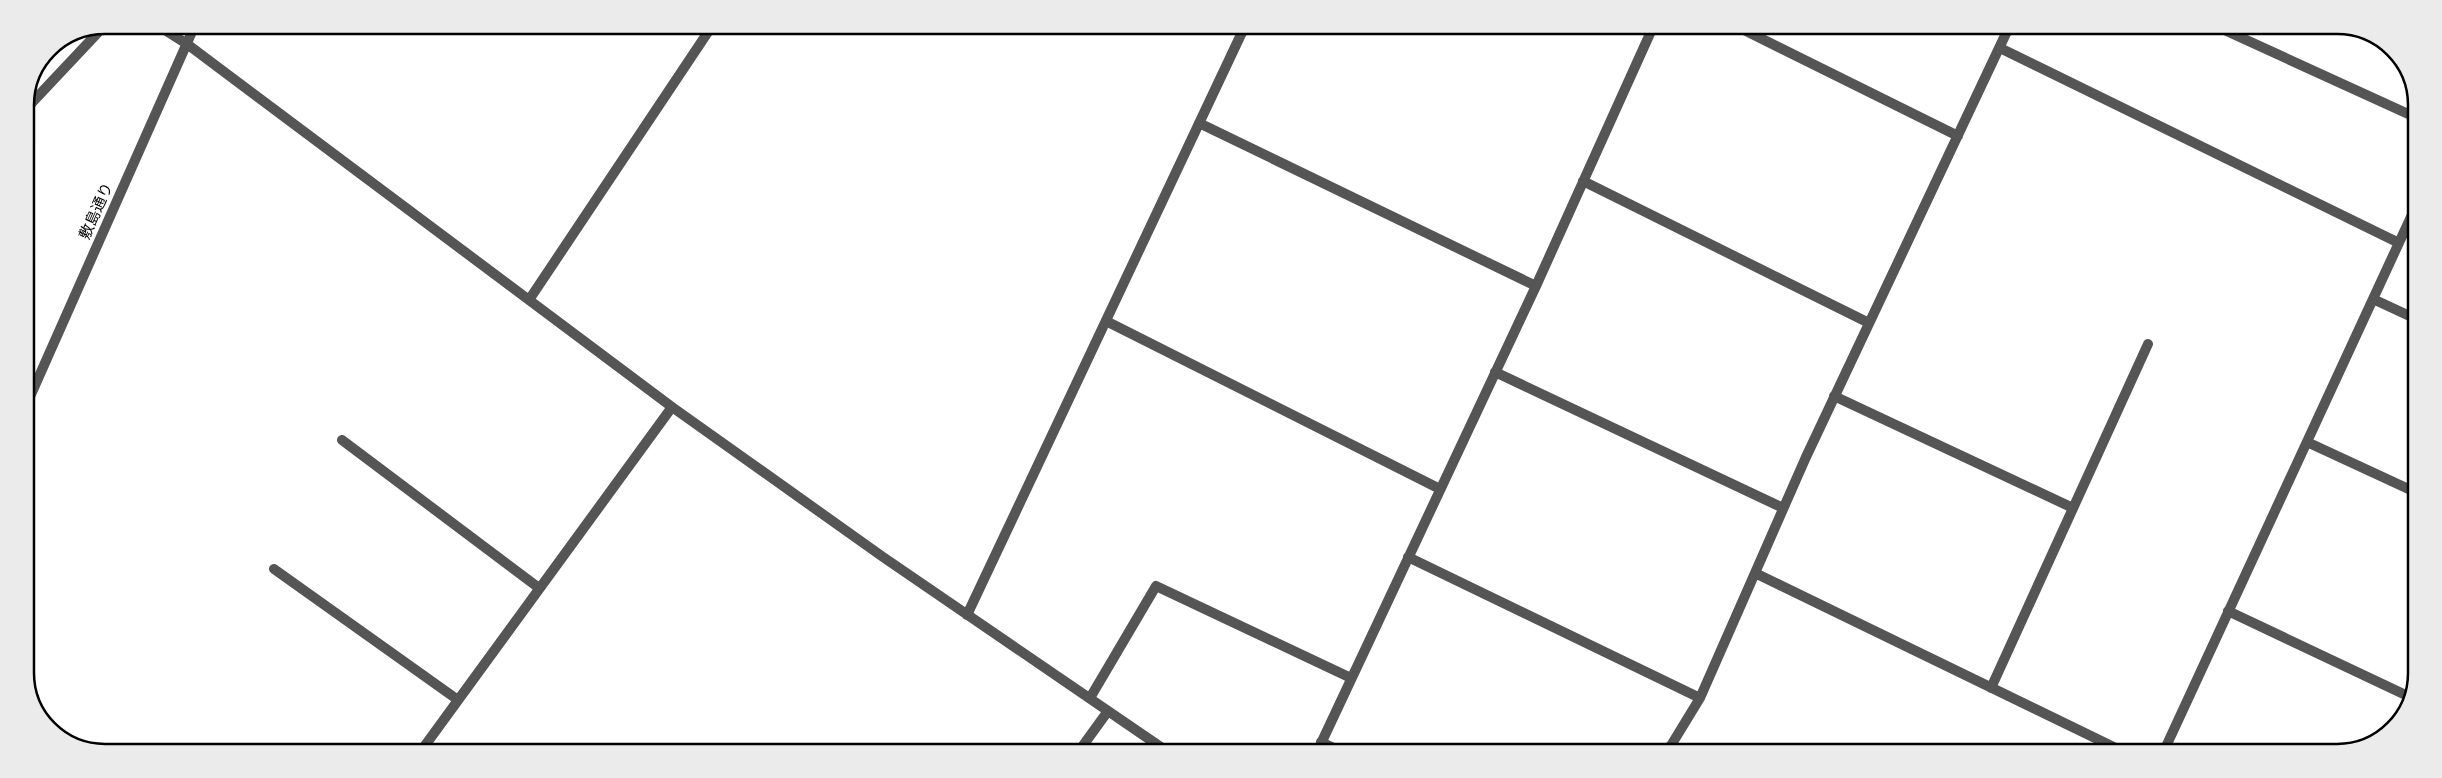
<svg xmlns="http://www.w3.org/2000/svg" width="2442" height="778" font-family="'IBM Plex Sans','Noto Sans JP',sans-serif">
<rect width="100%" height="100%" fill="#fff"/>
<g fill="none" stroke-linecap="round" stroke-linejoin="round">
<path stroke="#555" stroke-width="10" d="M 157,25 L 187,44 L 672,407 L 883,557 L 1168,752
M 1738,27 L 1958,136
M 2220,28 L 2417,118
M 2000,48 L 2399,243
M 25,110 L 105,25
M 1199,123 L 1536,286
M 1583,181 L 1869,323
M 2373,299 L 2416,319
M 529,300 L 712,26
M 1106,321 L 1440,489
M 1495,372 L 1783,508
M 1834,396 L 2073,508
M 25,408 L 195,25
M 342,440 L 539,588
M 2307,442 L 2415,492
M 1408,557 L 1700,698
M 274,569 L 458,700
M 1755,573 L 2126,753
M 2228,611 L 2412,698
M 967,615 L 1245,26
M 1991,688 L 2148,344
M 1090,698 L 1156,586 L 1351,678
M 1321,742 L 1342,752
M 1671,745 L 1685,752
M 421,751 L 672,407
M 1079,751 L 1108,711
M 1317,752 L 1536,286 L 1653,27
M 1667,752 L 1700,698 L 1806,457 L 2009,27
M 2163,753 L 2416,206"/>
</g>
<g text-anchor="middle" stroke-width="4" stroke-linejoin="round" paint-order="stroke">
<g font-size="15" fill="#000" stroke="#fff">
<text transform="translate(96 211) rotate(-66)" y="5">敷島通り</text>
</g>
</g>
<path d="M0 0H2442V778H0ZM105 34H2337A71 71 0 0 1 2408 105V673A71 71 0 0 1 2337 744H105A71 71 0 0 1 34 673V105A71 71 0 0 1 105 34Z" fill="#ebebeb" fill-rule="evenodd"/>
<path fill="none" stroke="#000" stroke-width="2.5" d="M105 34H2337A71 71 0 0 1 2408 105V673A71 71 0 0 1 2337 744H105A71 71 0 0 1 34 673V105A71 71 0 0 1 105 34Z"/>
</svg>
